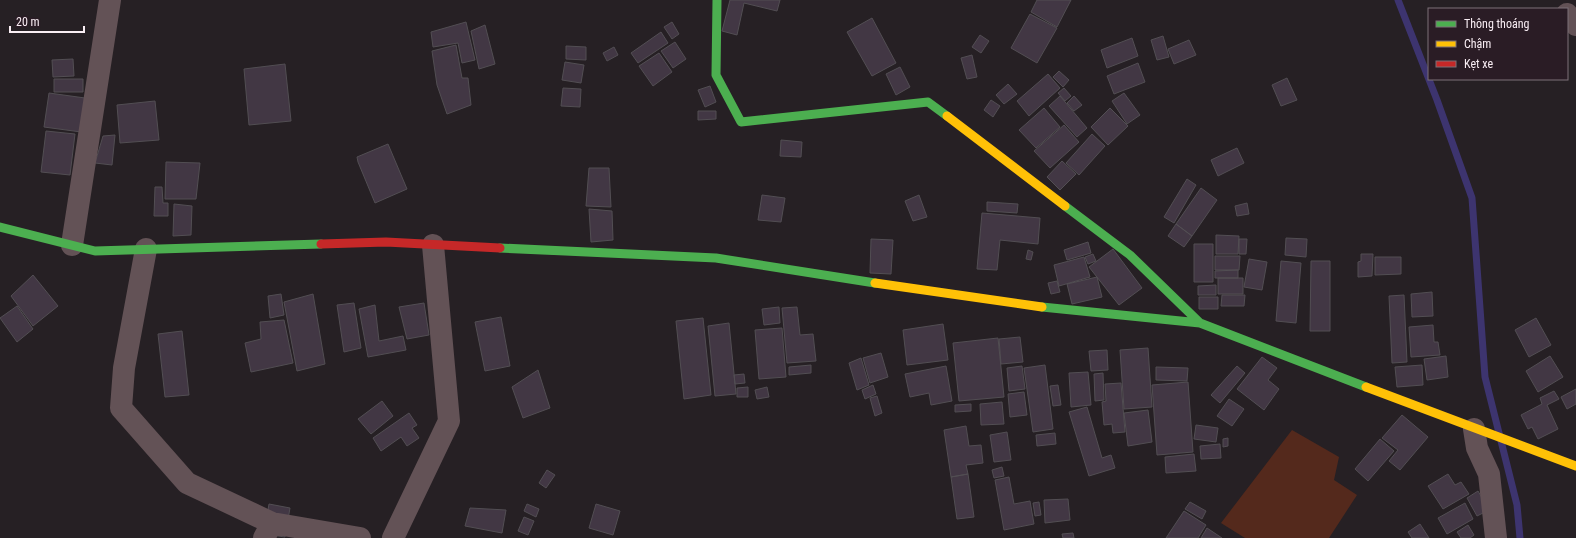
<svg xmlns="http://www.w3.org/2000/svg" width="1576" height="538" font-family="'Roboto Condensed',sans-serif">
<rect width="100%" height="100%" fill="#262024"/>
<path fill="#54291c" d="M 1292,430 L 1339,457 L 1334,480 L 1357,495 L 1329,538 L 1245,538 L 1221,523 Z"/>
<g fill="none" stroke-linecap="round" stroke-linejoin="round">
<path stroke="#3d346f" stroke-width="7" d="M 1398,0 L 1437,100 L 1472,198 L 1485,377 L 1517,505 L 1520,538"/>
</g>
<path fill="#423744" stroke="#524e53" d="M 730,0 L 780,0 L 777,11 L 744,3 L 737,35 L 722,31 Z
M 1037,0 L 1071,0 L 1057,27 L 1031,12 Z
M 1030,14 L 1057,28 L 1037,63 L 1011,48 Z
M 872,18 L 896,63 L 872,76 L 847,32 Z
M 466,22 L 475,60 L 462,63 L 458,43 L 433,47 L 431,32 Z
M 672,22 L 679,34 L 672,39 L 664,27 Z
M 485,25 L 495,64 L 479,69 L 471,31 Z
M 661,32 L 668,43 L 638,63 L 631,53 Z
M 980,35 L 989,41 L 981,53 L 972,47 Z
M 1163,36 L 1169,57 L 1157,60 L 1151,40 Z
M 1132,38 L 1138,56 L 1107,68 L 1101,50 Z
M 1189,40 L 1196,55 L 1174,64 L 1168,49 Z
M 675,42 L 686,59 L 673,68 L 661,51 Z
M 456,45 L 462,78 L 468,78 L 471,105 L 447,114 L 437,85 L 432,51 Z
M 566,46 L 586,47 L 586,60 L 566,59 Z
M 614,47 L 618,55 L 607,61 L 603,53 Z
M 659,53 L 672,72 L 653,86 L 639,66 Z
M 972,55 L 977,77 L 967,79 L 961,58 Z
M 73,59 L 74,76 L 53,77 L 52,60 Z
M 565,62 L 584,65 L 581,83 L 562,80 Z
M 1138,63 L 1145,82 L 1114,94 L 1107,76 Z
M 285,64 L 291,121 L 249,125 L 244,69 Z
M 900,67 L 910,87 L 896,95 L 886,74 Z
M 1059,71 L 1069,80 L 1063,87 L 1053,77 Z
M 1048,74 L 1060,88 L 1029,116 L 1017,101 Z
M 1287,78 L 1297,100 L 1281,106 L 1272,85 Z
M 54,79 L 83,79 L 83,92 L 54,92 Z
M 1008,84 L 1017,94 L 1004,104 L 996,95 Z
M 710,86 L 716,102 L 705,107 L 698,90 Z
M 563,88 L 581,89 L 580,107 L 561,106 Z
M 1064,88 L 1071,96 L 1065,101 L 1058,93 Z
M 49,93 L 85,98 L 81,132 L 44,127 Z
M 1124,93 L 1140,115 L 1127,124 L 1112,101 Z
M 1060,96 L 1087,128 L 1077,137 L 1049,106 Z
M 1074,96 L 1082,105 L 1074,111 L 1067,103 Z
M 991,100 L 1000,106 L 993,117 L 984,110 Z
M 155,101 L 159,140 L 120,143 L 117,105 Z
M 1044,108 L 1060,127 L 1036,148 L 1019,130 Z
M 1110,108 L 1128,126 L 1108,145 L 1091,127 Z
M 698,111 L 716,111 L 716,119 L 698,120 Z
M 1064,125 L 1079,142 L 1050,168 L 1034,151 Z
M 46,131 L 75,134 L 70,175 L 41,172 Z
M 1092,134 L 1105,146 L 1079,175 L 1066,163 Z
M 115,135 L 112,165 L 95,163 L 103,136 Z
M 781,140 L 802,142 L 801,157 L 780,156 Z
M 388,144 L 407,189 L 375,203 L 358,162 L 357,157 Z
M 1237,148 L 1244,163 L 1218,176 L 1211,160 Z
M 1062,161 L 1076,174 L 1060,190 L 1047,177 Z
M 166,162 L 200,163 L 196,199 L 165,199 Z
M 589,168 L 609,168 L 611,207 L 586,206 Z
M 1187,179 L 1196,185 L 1174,223 L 1164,217 Z
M 155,187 L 162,187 L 163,203 L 168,203 L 168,216 L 154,216 Z
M 1201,188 L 1217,200 L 1192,236 L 1176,224 Z
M 762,195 L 785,198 L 781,222 L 758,220 Z
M 919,195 L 927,217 L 913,221 L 905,201 Z
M 987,202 L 1018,204 L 1017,213 L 987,211 Z
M 1247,203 L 1249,214 L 1237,216 L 1235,206 Z
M 174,204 L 192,206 L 191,235 L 173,236 Z
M 589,209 L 612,211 L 613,240 L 591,242 Z
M 982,213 L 1040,218 L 1038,244 L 1000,240 L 997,270 L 977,269 Z
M 1176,224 L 1192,236 L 1184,247 L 1168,236 Z
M 1216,235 L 1239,236 L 1238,254 L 1216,254 Z
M 1286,238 L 1307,239 L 1306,257 L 1285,255 Z
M 871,239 L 893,240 L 891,274 L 870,273 Z
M 1239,239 L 1247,239 L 1246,254 L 1239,254 Z
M 1088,242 L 1091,253 L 1067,260 L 1064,250 Z
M 1194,244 L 1213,244 L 1213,282 L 1194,282 Z
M 1113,249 L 1142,288 L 1119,305 L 1089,267 Z
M 1028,250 L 1033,252 L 1031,260 L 1026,259 Z
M 1093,254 L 1096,261 L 1088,264 L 1085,257 Z
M 1361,254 L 1373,254 L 1372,276 L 1358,277 L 1358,262 L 1361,261 Z
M 1215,256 L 1240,256 L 1239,270 L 1215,270 Z
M 1084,257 L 1090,277 L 1059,286 L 1054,265 Z
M 1375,257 L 1401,257 L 1401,274 L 1375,275 Z
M 1249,259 L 1267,262 L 1262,290 L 1244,287 Z
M 1281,261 L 1301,263 L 1296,323 L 1276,321 Z
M 1311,261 L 1330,261 L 1330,331 L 1310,331 Z
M 1238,270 L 1238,278 L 1215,278 L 1215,271 Z
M 33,275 L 58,306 L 33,326 L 11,296 Z
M 1097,277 L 1102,297 L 1072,304 L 1067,284 Z
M 1218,278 L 1243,278 L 1243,294 L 1218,294 Z
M 1057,281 L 1060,292 L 1051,294 L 1048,283 Z
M 1216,285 L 1216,295 L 1198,295 L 1198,286 Z
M 1432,292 L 1433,316 L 1412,317 L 1411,294 Z
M 281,294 L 284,315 L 270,318 L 268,296 Z
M 313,294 L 325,364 L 297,371 L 284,302 Z
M 1222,295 L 1245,295 L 1244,306 L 1221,306 Z
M 1404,295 L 1407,362 L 1392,363 L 1389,296 Z
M 1199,297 L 1218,297 L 1218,309 L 1199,309 Z
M 354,303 L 361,348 L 344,352 L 337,305 Z
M 424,303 L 429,335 L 407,339 L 399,307 Z
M 375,305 L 379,341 L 403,336 L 406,350 L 368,357 L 359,309 Z
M 17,306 L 33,329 L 17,342 L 0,318 Z
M 779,307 L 780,323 L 764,325 L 762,309 Z
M 797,307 L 800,335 L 813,334 L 816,361 L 787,363 L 782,308 Z
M 501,317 L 510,366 L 485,371 L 475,322 Z
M 703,318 L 711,395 L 684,399 L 676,321 Z
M 1536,318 L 1551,345 L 1529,357 L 1515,330 Z
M 284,320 L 293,363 L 251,372 L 245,343 L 261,339 L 260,322 Z
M 729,323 L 736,394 L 715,396 L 708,326 Z
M 943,324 L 948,360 L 907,365 L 903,330 Z
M 1433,325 L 1434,342 L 1438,342 L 1440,355 L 1411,357 L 1409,327 Z
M 782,328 L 786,377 L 759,379 L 755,330 Z
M 182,331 L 189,395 L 165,397 L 158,334 Z
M 1020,337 L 1023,362 L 1001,364 L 999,339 Z
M 998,338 L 1004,397 L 959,401 L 953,343 Z
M 1148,348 L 1152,407 L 1124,409 L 1120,350 Z
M 1107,350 L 1108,370 L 1091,371 L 1089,351 Z
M 881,353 L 888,377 L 870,383 L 863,358 Z
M 1446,356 L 1448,377 L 1427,380 L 1424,359 Z
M 1550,356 L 1563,377 L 1538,392 L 1526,371 Z
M 1262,357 L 1277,368 L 1268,380 L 1279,389 L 1264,410 L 1237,389 Z
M 861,358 L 869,385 L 857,390 L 849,363 Z
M 811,365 L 811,373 L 789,375 L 789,367 Z
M 1045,365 L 1053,429 L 1033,432 L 1024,368 Z
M 1422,365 L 1423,385 L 1397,387 L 1395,367 Z
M 946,366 L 952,401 L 931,405 L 929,393 L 910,397 L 905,374 Z
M 1022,366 L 1025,389 L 1009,391 L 1007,368 Z
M 1237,366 L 1245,373 L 1220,403 L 1211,395 Z
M 1156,367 L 1188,368 L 1187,381 L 1156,380 Z
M 538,370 L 550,408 L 523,418 L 512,387 Z
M 1088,372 L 1091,405 L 1071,407 L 1069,373 Z
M 1103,373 L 1104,400 L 1095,401 L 1094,374 Z
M 744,374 L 745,383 L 735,384 L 734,375 Z
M 1188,382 L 1193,452 L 1157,455 L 1152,385 Z
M 1121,383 L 1125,432 L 1113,433 L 1112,424 L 1104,425 L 1102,402 L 1106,401 L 1105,384 Z
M 873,385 L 876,394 L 865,399 L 862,390 Z
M 1058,385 L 1061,405 L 1053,406 L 1050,386 Z
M 748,387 L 748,397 L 737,397 L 737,388 Z
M 767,387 L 769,397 L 757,399 L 755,390 Z
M 1576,389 L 1576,404 L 1567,409 L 1561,397 Z
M 1554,391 L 1559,399 L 1547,405 L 1558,429 L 1538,439 L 1532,427 L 1528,429 L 1521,415 L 1542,404 L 1540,398 Z
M 1024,392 L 1027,415 L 1010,417 L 1008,394 Z
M 877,396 L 882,413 L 875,416 L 870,398 Z
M 1229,399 L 1244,409 L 1232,426 L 1217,416 Z
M 382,401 L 393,416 L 371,434 L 358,419 Z
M 1002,402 L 1004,424 L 981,425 L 980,404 Z
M 971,404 L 971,411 L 955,412 L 955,405 Z
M 1087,407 L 1102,458 L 1111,455 L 1115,468 L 1089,476 L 1069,412 Z
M 1148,410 L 1152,442 L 1128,446 L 1124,413 Z
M 409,413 L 417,425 L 412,428 L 419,438 L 407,446 L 401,437 L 381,451 L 373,438 Z
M 1402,415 L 1428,437 L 1400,470 L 1389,461 L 1398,450 L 1382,438 Z
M 1196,425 L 1218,428 L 1216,442 L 1194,439 Z
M 966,426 L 969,446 L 981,445 L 983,463 L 966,465 L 968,474 L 951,477 L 944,430 Z
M 1007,432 L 1011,460 L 994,462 L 990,435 Z
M 1055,433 L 1056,444 L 1037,446 L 1036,435 Z
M 1228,438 L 1228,446 L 1223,447 L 1223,439 Z
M 1380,439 L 1394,451 L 1368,481 L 1355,469 Z
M 1220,444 L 1221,458 L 1201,459 L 1200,446 Z
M 1194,454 L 1196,471 L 1166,473 L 1165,457 Z
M 1002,467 L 1004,476 L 994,478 L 992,470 Z
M 547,470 L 555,475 L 546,488 L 539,483 Z
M 968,474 L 974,517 L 957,519 L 951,477 Z
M 1448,474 L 1455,485 L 1461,482 L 1469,494 L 1443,509 L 1428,486 Z
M 1009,477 L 1014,504 L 1030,501 L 1034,524 L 1004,530 L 995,480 Z
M 1478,491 L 1489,510 L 1477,516 L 1467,498 Z
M 1068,499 L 1070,520 L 1045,523 L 1044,500 Z
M 1039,502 L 1041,515 L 1035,516 L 1033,503 Z
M 1190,502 L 1206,511 L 1202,519 L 1185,509 Z
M 1465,503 L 1473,519 L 1447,534 L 1438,518 Z
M 269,504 L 290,508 L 285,537 L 264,534 Z
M 527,504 L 539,509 L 536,517 L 524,511 Z
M 596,504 L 620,511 L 613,535 L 589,528 Z
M 470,508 L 506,510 L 502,533 L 465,526 Z
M 1184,511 L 1206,525 L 1198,538 L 1166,538 Z
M 524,517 L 534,521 L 528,535 L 518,531 Z
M 1420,524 L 1429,538 L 1412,538 L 1408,532 Z
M 1468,525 L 1474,535 L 1470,538 L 1461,538 L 1457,532 Z
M 1207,528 L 1222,538 L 1201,538 Z
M 1073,533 L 1074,538 L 1063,538 L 1062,534 Z"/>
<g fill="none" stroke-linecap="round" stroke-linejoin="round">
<path stroke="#635256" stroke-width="22" d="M 1567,14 L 1576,25
M 72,245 L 110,0
M 146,249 L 124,368 L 121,408 L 187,483 L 272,523
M 1474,429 L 1477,448 L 1489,474 L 1496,538
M 264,538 L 272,523 L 360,538
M 393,538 L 449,421 L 433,245"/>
<path stroke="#4caf50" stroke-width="9" d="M 717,0 L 716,75 L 741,122 L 928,102 L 947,116
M 1065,206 L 1130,255 L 1200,323
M 0,227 L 95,251 L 321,244
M 500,248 L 716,258 L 875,283
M 1042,307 L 1200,323 L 1366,387"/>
<path stroke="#ffc107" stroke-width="9" d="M 947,116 L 1065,206
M 875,283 L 1042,307
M 1366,387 L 1576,466"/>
<path stroke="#c62828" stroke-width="9" d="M 321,244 L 386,242 L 500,248"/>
</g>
<rect x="1428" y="8" width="140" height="72" fill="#2a1c25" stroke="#7d7078"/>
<rect x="1436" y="21" width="20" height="6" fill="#4caf50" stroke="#7d7078"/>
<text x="1464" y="28" font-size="12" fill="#f9eef4">Thông thoáng</text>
<rect x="1436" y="41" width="20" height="6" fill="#ffc107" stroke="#7d7078"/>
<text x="1464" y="48" font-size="12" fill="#f9eef4">Chậm</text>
<rect x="1436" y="61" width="20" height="6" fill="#c62828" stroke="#7d7078"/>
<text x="1464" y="68" font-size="12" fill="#f9eef4">Kẹt xe</text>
<path d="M10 26v6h74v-6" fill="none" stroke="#f9eef4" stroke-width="2"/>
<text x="16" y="26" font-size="12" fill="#f9eef4" stroke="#2a1c25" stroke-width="3" paint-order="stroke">20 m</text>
</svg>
